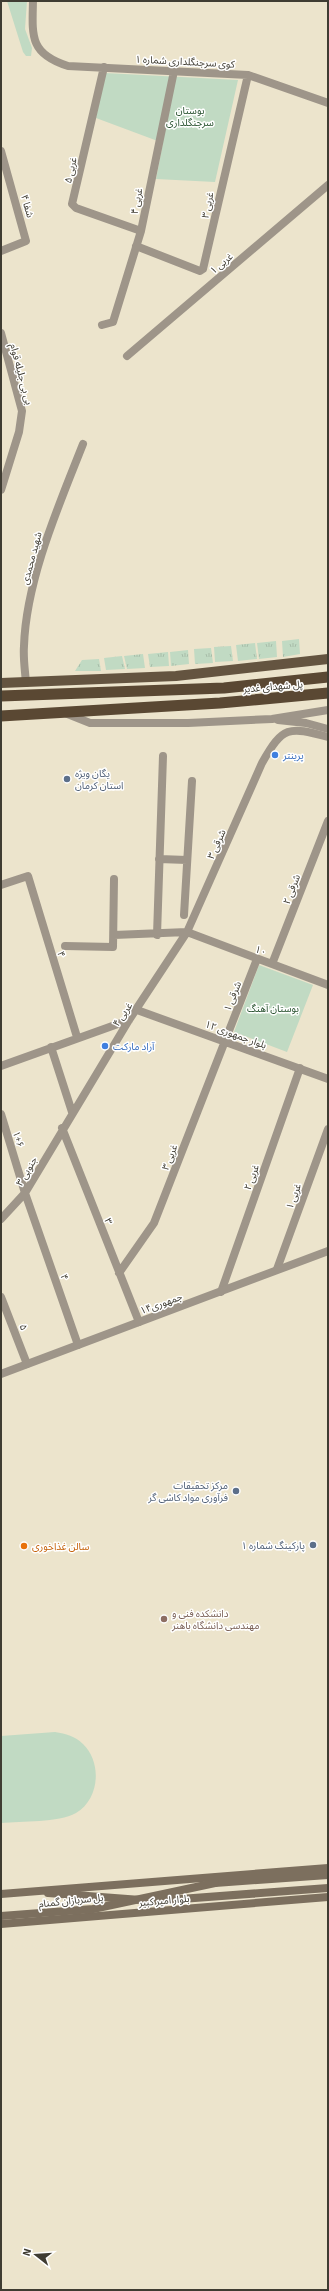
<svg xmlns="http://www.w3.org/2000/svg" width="329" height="2291" font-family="'Source Sans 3','Noto Sans Arabic',sans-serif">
<defs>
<pattern id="grass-tufts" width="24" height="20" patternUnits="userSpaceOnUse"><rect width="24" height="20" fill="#c1dac3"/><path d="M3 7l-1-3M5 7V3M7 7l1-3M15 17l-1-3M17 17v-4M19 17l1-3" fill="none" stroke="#a7bca8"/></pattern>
</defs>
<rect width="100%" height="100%" fill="#ece4cc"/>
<path fill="url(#grass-tufts)" d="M 299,639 L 300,654 L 283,657 L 282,641 Z
M 276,641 L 277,657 L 259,659 L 257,643 Z
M 255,643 L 257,659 L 238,661 L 236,645 Z
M 231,646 L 233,661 L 215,662 L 214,647 Z
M 211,648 L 213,663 L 195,664 L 194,649 Z
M 188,650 L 189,664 L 171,666 L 170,652 Z
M 168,652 L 169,666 L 150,667 L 148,654 Z
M 143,654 L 145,668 L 127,669 L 124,656 Z
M 122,656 L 125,669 L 106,670 L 104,658 Z
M 99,659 L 101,671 L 75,671 L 82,660 Z"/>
<path fill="#c1dac3" d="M 7,1 L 27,1 L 25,29 L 32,48 L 31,56 L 26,56 L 23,52 Z
M 105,73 L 238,80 L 215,182 L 156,179 L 163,143 L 96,118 Z
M 259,965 L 313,985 L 287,1052 L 234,1032 Z
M 55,1732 C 66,1734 75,1736 83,1744 C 102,1762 100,1799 76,1813 C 58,1823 22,1821 1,1823 L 1,1736 Z"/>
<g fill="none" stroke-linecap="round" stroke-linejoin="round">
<path stroke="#9e9589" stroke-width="8" d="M 33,1 C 32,37 30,54 68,66 L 248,75 L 328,103
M 104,67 L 72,204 L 76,208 L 141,231
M 1,151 L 26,241 L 1,251
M 136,246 L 200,271 L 203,269 L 248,75
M 102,325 L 113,322 L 141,231 L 174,71
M 127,356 L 328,185
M 26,683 C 25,670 23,658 24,646 C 26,580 59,505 83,444
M 159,859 L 187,860
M 1,885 L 28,876 L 77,1037
M 184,915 L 192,781
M 114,935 L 187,932 L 328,985
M 157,935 L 163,756
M 65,946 L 113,947 L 114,879
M 272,964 L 328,821
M 137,1010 L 328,1079
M 51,1047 L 72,1112
M 1,1066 L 129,1020
M 1,1114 L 25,1193 L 78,1345
M 62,1128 L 139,1322
M 1,1219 L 25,1193 L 129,1020 L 187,932 L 262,763 C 283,726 288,726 328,737
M 277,1269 L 328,1129
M 119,1273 L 154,1223 L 257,959
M 221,1292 L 300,1068
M 1,1297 L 27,1364"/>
<path stroke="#9e9589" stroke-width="8" d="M 1,333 L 22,411 L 19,432 L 1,490
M 65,713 L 90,723 L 188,723 L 272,719 L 328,710
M 278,720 L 306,723 L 328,729
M 1,1374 L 328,1251"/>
<path stroke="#7c6f5e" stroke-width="8" d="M 215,1883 L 328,1875
M 48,1893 L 154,1901 L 328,1888
M 1,1894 L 328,1868
M 1,1924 L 328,1897"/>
<path stroke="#645440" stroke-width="10" d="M 1,683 L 176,676 L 328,659"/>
<path stroke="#5a4833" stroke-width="11" d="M 1,696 L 224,688 L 328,677
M 1,716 L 220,703 L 328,693"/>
<path stroke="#7c6f5e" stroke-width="8" d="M 1,1916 L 93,1909 L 215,1883"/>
</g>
<g fill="#3f7fe0" stroke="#fff" stroke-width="1.5">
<circle cx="275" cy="755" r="4"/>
<circle cx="105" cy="1046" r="4"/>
</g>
<g fill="#5c6f8a" stroke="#fff" stroke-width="1.5">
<circle cx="67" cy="779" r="4"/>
<circle cx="236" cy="1491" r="4"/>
<circle cx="313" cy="1545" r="4"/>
</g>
<circle fill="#e8710a" stroke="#fff" stroke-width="1.5" cx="24" cy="1546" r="4"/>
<circle fill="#8d6e63" stroke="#fff" stroke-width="1.5" cx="164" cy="1619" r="4"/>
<g text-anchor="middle" stroke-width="3" stroke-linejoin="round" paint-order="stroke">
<g font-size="10" fill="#3f3c32" stroke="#fff">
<text transform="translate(185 61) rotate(3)" y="4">کوی سرجنگلداری شماره ۱</text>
<text transform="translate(70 170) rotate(-77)" y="4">غربی ۵</text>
<text transform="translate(136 201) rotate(-79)" y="4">غربی ۴</text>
<text transform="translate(207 205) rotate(-78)" y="4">غربی ۳</text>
<text transform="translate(28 206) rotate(74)" y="4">شفا ۴</text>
<text transform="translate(221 263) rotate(-40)" y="4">غربی ۱</text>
<text transform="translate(22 374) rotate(75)" y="4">بی بی جلیله قوام</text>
<text transform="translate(31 558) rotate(-75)" y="4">شهید محمدی</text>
<text transform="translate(273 686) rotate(-5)" y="4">پل شهدای غدیر</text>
<text transform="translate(216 844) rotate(-66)" y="4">۳ شرقی</text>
<text transform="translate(291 889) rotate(-69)" y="4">۲ شرقی</text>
<text transform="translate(261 950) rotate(20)" y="4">۱۰</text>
<text transform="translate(62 954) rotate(73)" y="4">۴</text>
<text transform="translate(232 996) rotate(-68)" y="4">شرقی ۱</text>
<text transform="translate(122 1014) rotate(-56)" y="4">۴ غربی</text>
<text transform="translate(236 1034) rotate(20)" y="4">بلوار جمهوری ۱۲</text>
<text transform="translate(19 1139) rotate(73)" y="4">۱+۶</text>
<text transform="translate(169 1157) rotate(-69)" y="4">۳ غربی</text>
<text transform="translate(26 1171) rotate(-60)" y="4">۳ جنوبی</text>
<text transform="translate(251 1177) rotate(-70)" y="4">۲ غربی</text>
<text transform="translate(293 1196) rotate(-70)" y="4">۱ غربی</text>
<text transform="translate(109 1221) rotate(69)" y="4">۳</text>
<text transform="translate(65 1277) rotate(71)" y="4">۴</text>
<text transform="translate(161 1303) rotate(-20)" y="4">جمهوری۱۴</text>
<text transform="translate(24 1327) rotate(69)" y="4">۵</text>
<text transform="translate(71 1900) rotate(-6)" y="4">پل سربازان گمنام</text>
<text transform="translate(164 1900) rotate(-5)" y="4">بلوار امیر کبیر</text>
</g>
<g font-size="10" fill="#26502d" stroke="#fff">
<text x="190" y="114">بوستان<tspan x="190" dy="12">سرجنگلداری</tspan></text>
<text x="273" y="1012">بوستان آهنگ</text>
</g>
<g font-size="10" fill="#366cbe" stroke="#fff" text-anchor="start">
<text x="283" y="759">پرینتر</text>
<text x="113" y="1050">آراد مارکت</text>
</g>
<g font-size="10" fill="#4e5e75" stroke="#fff" text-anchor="end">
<text x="75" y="777" text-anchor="start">یگان ویژه<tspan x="75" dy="12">استان کرمان</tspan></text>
<text x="228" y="1489">مرکز تحقیقات<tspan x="228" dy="12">فرآوری مواد کاشی گر</tspan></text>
<text x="305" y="1549">پارکینگ شماره ۱</text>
</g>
<g font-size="10" fill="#c56008" stroke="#fff" text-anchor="start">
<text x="32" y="1550">سالن غذاخوری</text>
</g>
<g font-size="10" fill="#785e54" stroke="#fff" text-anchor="start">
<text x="172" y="1617">دانشکده فنی و<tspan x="172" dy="12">مهندسی دانشگاه باهنر</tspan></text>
</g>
</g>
<rect width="329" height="2291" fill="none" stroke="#3f3c32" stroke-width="4"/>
<g transform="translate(36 2255) rotate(287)" stroke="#ffffff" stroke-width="3" paint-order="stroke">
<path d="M0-3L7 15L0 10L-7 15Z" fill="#3f3c32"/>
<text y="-6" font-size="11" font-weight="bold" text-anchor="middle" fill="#3f3c32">N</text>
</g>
</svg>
